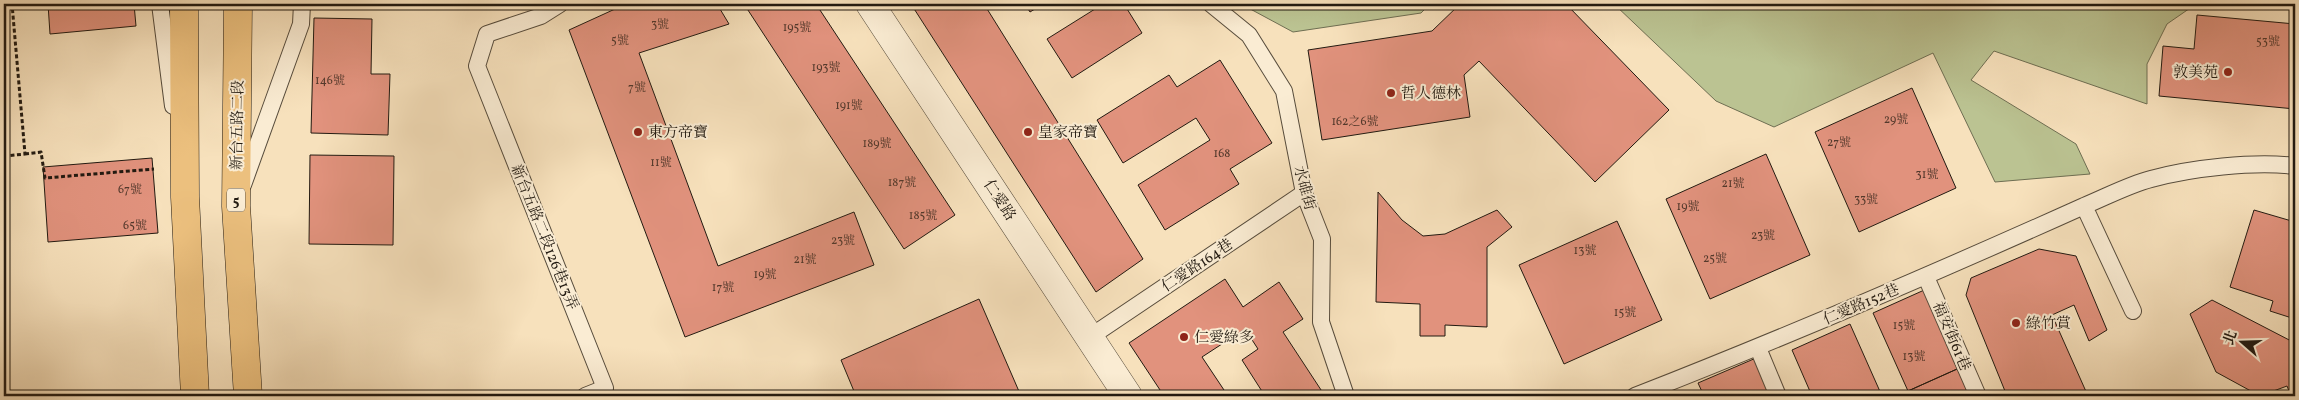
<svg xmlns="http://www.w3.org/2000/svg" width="2299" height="400" font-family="Vollkorn,'Noto Serif TC',serif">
<rect width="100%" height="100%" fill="#f7e1bc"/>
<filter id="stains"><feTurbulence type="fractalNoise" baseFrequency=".004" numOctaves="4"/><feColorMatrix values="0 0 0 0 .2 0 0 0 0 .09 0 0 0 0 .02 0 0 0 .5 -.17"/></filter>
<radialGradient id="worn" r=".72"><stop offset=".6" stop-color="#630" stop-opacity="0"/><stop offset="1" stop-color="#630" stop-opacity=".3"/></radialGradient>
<path fill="#bbc392" stroke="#6e6e52" d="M 1241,4 L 1430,4 L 1421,13 L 1293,32 Z
M 1614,4 L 2196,4 L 2167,24 L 2147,64 L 2147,104 L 1994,51 L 1971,80 L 2076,144 L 2090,174 L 1995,182 L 1933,53 L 1774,127 L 1716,101 Z"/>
<path fill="#e1927d" stroke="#221a11" d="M 48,4 L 134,4 L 136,26 L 50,34 Z
M 626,4 L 717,4 L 729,24 L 639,53 L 718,266 L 854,212 L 874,265 L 685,337 L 569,30 Z
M 744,4 L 816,4 L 955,215 L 904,249 Z
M 911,4 L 984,4 L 1143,259 L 1096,292 Z
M 1025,4 L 1043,4 L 1030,12 Z
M 1103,4 L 1124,4 L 1142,33 L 1072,78 L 1047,39 Z
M 1460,4 L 1566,4 L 1669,110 L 1595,182 L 1479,61 L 1464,75 L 1470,117 L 1322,140 L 1308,50 L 1432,31 Z
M 2197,15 L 2295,24 L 2295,109 L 2159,96 L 2163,46 L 2194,49 Z
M 314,18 L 372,19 L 371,74 L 390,74 L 388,135 L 311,133 Z
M 1220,60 L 1272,143 L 1230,169 L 1239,184 L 1165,230 L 1138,185 L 1210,140 L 1196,118 L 1123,163 L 1097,120 L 1169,75 L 1177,87 Z
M 1912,88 L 1956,188 L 1859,232 L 1815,132 Z
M 1766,154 L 1810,255 L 1710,299 L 1666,199 Z
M 310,155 L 394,156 L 393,245 L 309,244 Z
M 152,158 L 158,233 L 48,242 L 43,167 Z
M 1378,192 L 1402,220 L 1423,236 L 1445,234 L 1497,210 L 1512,227 L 1487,247 L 1487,327 L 1445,325 L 1445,336 L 1420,336 L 1420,304 L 1376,302 Z
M 2254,210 L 2295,222 L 2295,319 L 2270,311 L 2273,301 L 2230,287 Z
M 1617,221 L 1662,320 L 1564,364 L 1519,265 Z
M 2039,249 L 2076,256 L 2107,330 L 2089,341 L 2074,305 L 2052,315 L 2088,396 L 2007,396 L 1966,295 L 1971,278 Z
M 1225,279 L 1243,307 L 1279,282 L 1303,319 L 1283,332 L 1325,396 L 1265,396 L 1242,360 L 1258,349 L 1245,329 L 1202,357 L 1228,396 L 1164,396 L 1129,343 Z
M 1931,287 L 1966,365 L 1908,391 L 1873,313 Z
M 979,299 L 1021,396 L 856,396 L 841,360 Z
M 2212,300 L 2295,343 L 2295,396 L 2291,396 L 2287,386 L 2260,396 L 2216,372 L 2190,314 Z
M 1850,324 L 1882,396 L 1812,396 L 1792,350 Z
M 1756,358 L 1773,396 L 1704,396 L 1698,383 Z
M 1966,365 L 1980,396 L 1910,396 L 1908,391 Z"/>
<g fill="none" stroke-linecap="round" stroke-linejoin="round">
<g stroke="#574c3c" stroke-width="18">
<path id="lane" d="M 160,4 L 173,106
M 560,4 L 541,16 L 487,34 L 477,66 L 605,388 L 585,396
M 1211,4 L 1249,35 L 1284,91 L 1304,193 L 1322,239 L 1321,322 L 1346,396
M 243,185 L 301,24 L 302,4
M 2084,206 C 2106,197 2128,185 2151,179 C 2191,168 2254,161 2295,166
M 1926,277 L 1978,396
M 1090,337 L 1304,193
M 1758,348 L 1778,396
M 1635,396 C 1786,337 1935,273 2084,206 L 2133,311"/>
</g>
<g stroke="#574c3c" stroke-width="29">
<path id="street" d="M 870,4 L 1128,396"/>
</g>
<g stroke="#221a11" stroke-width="29">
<path id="primary" d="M 184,4 L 185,197 L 195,396
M 238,4 L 236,206 L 248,396"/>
</g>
<path stroke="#221a11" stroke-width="3" stroke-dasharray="4 2.5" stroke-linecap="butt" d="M 25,154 L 41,152 L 45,178 L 154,169
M 4,156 L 25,154 L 12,4"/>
<use href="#lane" stroke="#faecd3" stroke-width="16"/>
<use href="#street" stroke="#faecd3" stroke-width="28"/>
<use href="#primary" stroke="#ecc07e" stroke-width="28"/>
</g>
<g fill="#8f2418" stroke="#faecd3" stroke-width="2">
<circle cx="2228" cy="72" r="5"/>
<circle cx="1391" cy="93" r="5"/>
<circle cx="638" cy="132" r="5"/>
<circle cx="1028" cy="132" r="5"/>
<circle cx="2016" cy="323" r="5"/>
<circle cx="1184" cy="337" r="5"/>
</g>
<g text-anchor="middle" stroke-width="4" stroke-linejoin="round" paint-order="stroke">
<g font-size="12" fill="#52382c">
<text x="660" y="28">3號</text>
<text x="797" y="31">195號</text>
<text x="620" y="44">5號</text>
<text x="2268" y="45">53號</text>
<text x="826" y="71">193號</text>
<text x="330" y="84">146號</text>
<text x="637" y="91">7號</text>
<text x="849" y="109">191號</text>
<text x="1896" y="123">29號</text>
<text x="1355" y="125">162之6號</text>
<text x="1839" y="146">27號</text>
<text x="877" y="147">189號</text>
<text x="1222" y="157">168</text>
<text x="661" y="166">11號</text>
<text x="1927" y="178">31號</text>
<text x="902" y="186">187號</text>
<text x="1733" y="187">21號</text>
<text x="130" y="193">67號</text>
<text x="1866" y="203">33號</text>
<text x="1688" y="210">19號</text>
<text x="923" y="219">185號</text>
<text x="135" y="229">65號</text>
<text x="1763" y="239">23號</text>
<text x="843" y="244">23號</text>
<text x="1585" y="254">13號</text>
<text x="1715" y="262">25號</text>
<text x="805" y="263">21號</text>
<text x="765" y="278">19號</text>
<text x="723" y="291">17號</text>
<text x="1625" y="316">15號</text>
<text x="1904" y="329">15號</text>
<text x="1914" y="360">13號</text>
</g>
<rect fill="#faecd3" stroke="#63594b" stroke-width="1" x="227" y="188.5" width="18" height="23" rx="4"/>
<g font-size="14" font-weight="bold" fill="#221a11">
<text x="236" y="205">5</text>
</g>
<g font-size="15" fill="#221a11" stroke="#faecd3" text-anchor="start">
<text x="2218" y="77" text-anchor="end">敦美苑</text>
<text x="1401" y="98">哲人德林</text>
<text x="648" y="137">東方帝寶</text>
<text x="1038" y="137">皇家帝寶</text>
<text x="2026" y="328">綠竹賞</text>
<text x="1194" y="342">仁愛綠多</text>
</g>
<g font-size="15" fill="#221a11" stroke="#faecd3">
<text transform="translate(237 125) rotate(-89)" y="5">新台五路二段</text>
<text transform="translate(1305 188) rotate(75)" y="5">水碓街</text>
<text transform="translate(1000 200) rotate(57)" y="5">仁愛路</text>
<text transform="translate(545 237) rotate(68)" y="5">新台五路二段126巷13弄</text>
<text transform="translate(1197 265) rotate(-34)" y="5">仁愛路164巷</text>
<text transform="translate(1861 304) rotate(-23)" y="5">仁愛路152巷</text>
<text transform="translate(1952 336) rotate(67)" y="5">福安街61巷</text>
</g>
</g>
<rect width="2299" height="400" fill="none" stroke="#f7e1bc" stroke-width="20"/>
<rect x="5" y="5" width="2289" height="390" fill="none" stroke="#221a11" stroke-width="2.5"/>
<rect x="10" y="10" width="2279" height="380" fill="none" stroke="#221a11"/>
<g transform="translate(2242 342) rotate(290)" stroke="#faecd3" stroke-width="4" paint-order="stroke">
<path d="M0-4L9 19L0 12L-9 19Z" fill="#221a11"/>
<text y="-8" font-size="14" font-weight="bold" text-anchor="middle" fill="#221a11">北</text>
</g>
<rect width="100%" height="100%" filter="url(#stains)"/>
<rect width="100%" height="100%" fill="url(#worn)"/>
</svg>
